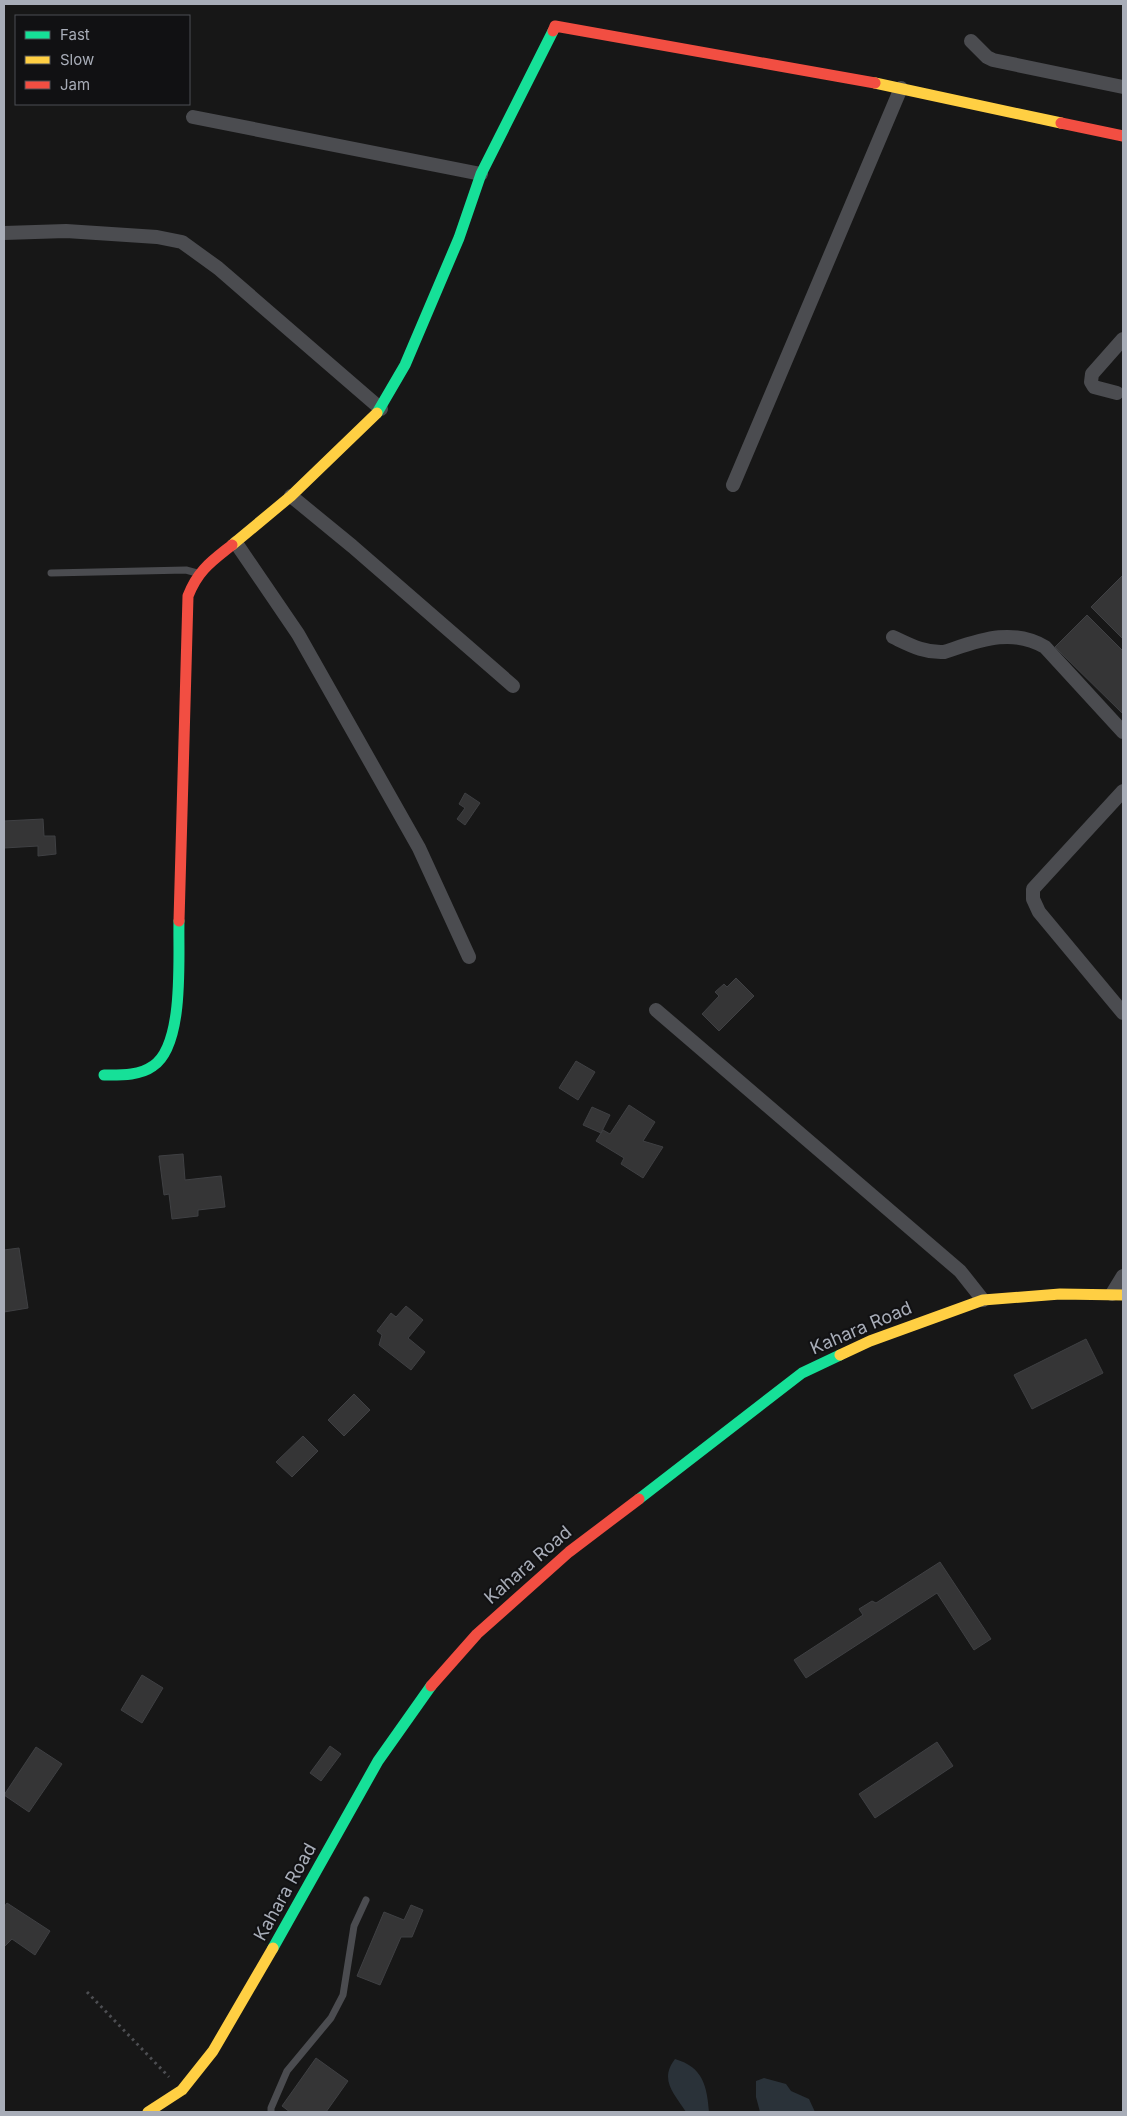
<svg xmlns="http://www.w3.org/2000/svg" width="1127" height="2116" font-family="Inter,sans-serif">
<rect width="100%" height="100%" fill="#171717"/>
<path fill="#2a3239" d="M 675,2059 C 703,2067 707,2086 709,2112 L 686,2112 C 674,2093 659,2080 675,2059 Z
M 764,2078 L 786,2084 L 791,2091 L 809,2099 L 815,2112 L 760,2112 L 756,2097 L 756,2081 Z"/>
<path fill="#353536" stroke="#3f4043" d="M 1123,575 L 1123,639 L 1091,607 Z
M 1087,615 L 1123,651 L 1123,714 L 1055,647 Z
M 465,793 L 480,803 L 465,825 L 457,819 L 465,808 L 459,804 Z
M 43,819 L 44,836 L 55,836 L 56,854 L 38,856 L 38,846 L 4,848 L 4,821 Z
M 736,978 L 754,996 L 719,1031 L 702,1014 L 719,996 L 715,992 L 724,984 L 727,987 Z
M 576,1061 L 595,1072 L 578,1100 L 559,1088 Z
M 629,1105 L 655,1122 L 643,1141 L 663,1147 L 643,1178 L 621,1164 L 624,1158 L 596,1141 L 603,1130 L 610,1134 Z
M 592,1107 L 610,1115 L 601,1133 L 583,1125 Z
M 183,1154 L 185,1180 L 221,1176 L 225,1207 L 198,1210 L 198,1216 L 172,1219 L 169,1194 L 164,1195 L 159,1156 Z
M 19,1248 L 28,1308 L 4,1312 L 4,1250 Z
M 406,1306 L 423,1320 L 408,1338 L 425,1352 L 411,1370 L 379,1345 L 382,1335 L 377,1331 L 391,1313 L 396,1317 Z
M 1086,1339 L 1103,1373 L 1032,1409 L 1014,1375 Z
M 354,1394 L 370,1410 L 344,1436 L 328,1420 Z
M 303,1436 L 318,1451 L 292,1477 L 276,1462 Z
M 940,1562 L 991,1639 L 974,1650 L 937,1593 L 806,1678 L 794,1660 L 863,1615 L 859,1609 L 872,1601 L 876,1603 Z
M 142,1675 L 163,1688 L 142,1723 L 121,1710 Z
M 937,1742 L 953,1766 L 875,1818 L 859,1794 Z
M 330,1746 L 341,1754 L 321,1781 L 310,1773 Z
M 36,1747 L 62,1764 L 29,1812 L 4,1795 Z
M 7,1903 L 50,1931 L 35,1955 L 12,1939 L 4,1947 L 4,1907 Z
M 411,1905 L 423,1910 L 412,1937 L 401,1937 L 380,1985 L 357,1976 L 384,1912 L 404,1920 Z
M 316,2058 L 348,2081 L 326,2112 L 290,2112 L 282,2106 Z"/>
<g fill="none" stroke-linecap="round" stroke-linejoin="round">
<path stroke="#4d4e52" stroke-width="3" stroke-dasharray="2.5 4" stroke-linecap="butt" d="M 87,1992 L 169,2077"/>
<path stroke="#4b4c50" stroke-width="7" d="M 51,573 L 186,570 L 197,573
M 271,2112 L 271,2108 L 287,2071 L 331,2018 L 343,1995 L 354,1926 L 366,1900"/>
<path stroke="#4b4c50" stroke-width="14" d="M 971,41 L 987,57 L 993,60 L 1123,87
M 193,117 L 481,174
M 4,233 L 66,231 L 157,237 L 182,242 L 218,268 L 381,409
M 1117,393 L 1094,387 L 1091,382 L 1092,374 L 1123,339
M 733,485 L 901,88
M 291,496 L 352,546 L 513,686
M 236,543 L 298,634 L 419,848 L 469,957
M 893,637 C 910,645 924,653 944,652 C 978,641 1011,627 1045,647 L 1123,732
M 1123,791 L 1033,889 L 1033,899 L 1039,912 L 1123,1013
M 656,1010 L 960,1271 L 983,1300
M 1112,1294 L 1123,1276"/>
<path stroke="#16e098" stroke-width="11" d="M 377,413 L 405,365 L 459,238 L 481,174 L 553,31
M 104,1075 C 120,1075 139,1076 153,1066 C 185,1045 178,956 179,921
M 639,1499 L 802,1373 L 840,1355
M 273,1948 L 378,1761 L 431,1686"/>
<path stroke="#ffcf43" stroke-width="11" d="M 875,83 L 1061,123
M 232,545 L 291,496 L 377,413
M 840,1355 L 870,1341 L 983,1300 L 1060,1294 L 1123,1295
M 148,2112 L 182,2090 L 213,2051 L 273,1948"/>
<path stroke="#f24e42" stroke-width="11" d="M 553,31 L 555,26 L 875,83
M 1061,123 L 1123,136
M 179,921 L 188,596 C 198,570 212,561 232,545
M 431,1686 L 477,1634 L 569,1552 L 639,1499"/>
</g>
<g text-anchor="middle" stroke-width="4" stroke-linejoin="round" paint-order="stroke">
<g font-size="18" fill="#a8adb8" stroke="#111113">
<text transform="translate(861 1328) rotate(-23)" y="6">Kahara Road</text>
<text transform="translate(528 1565) rotate(-41)" y="6">Kahara Road</text>
<text transform="translate(285 1892) rotate(-61)" y="6">Kahara Road</text>
</g>
</g>
<rect width="1127" height="2116" fill="none" stroke="#a8adb8" stroke-width="10"/>
<rect x="15" y="15" width="175" height="90" fill="#111113" stroke="#4d4f55"/>
<rect x="25" y="31" width="25" height="8" fill="#16e098" stroke="#4d4f55"/>
<text x="60" y="40" font-size="15" fill="#a8adb8">Fast</text>
<rect x="25" y="56" width="25" height="8" fill="#ffcf43" stroke="#4d4f55"/>
<text x="60" y="65" font-size="15" fill="#a8adb8">Slow</text>
<rect x="25" y="81" width="25" height="8" fill="#f24e42" stroke="#4d4f55"/>
<text x="60" y="90" font-size="15" fill="#a8adb8">Jam</text>
</svg>
